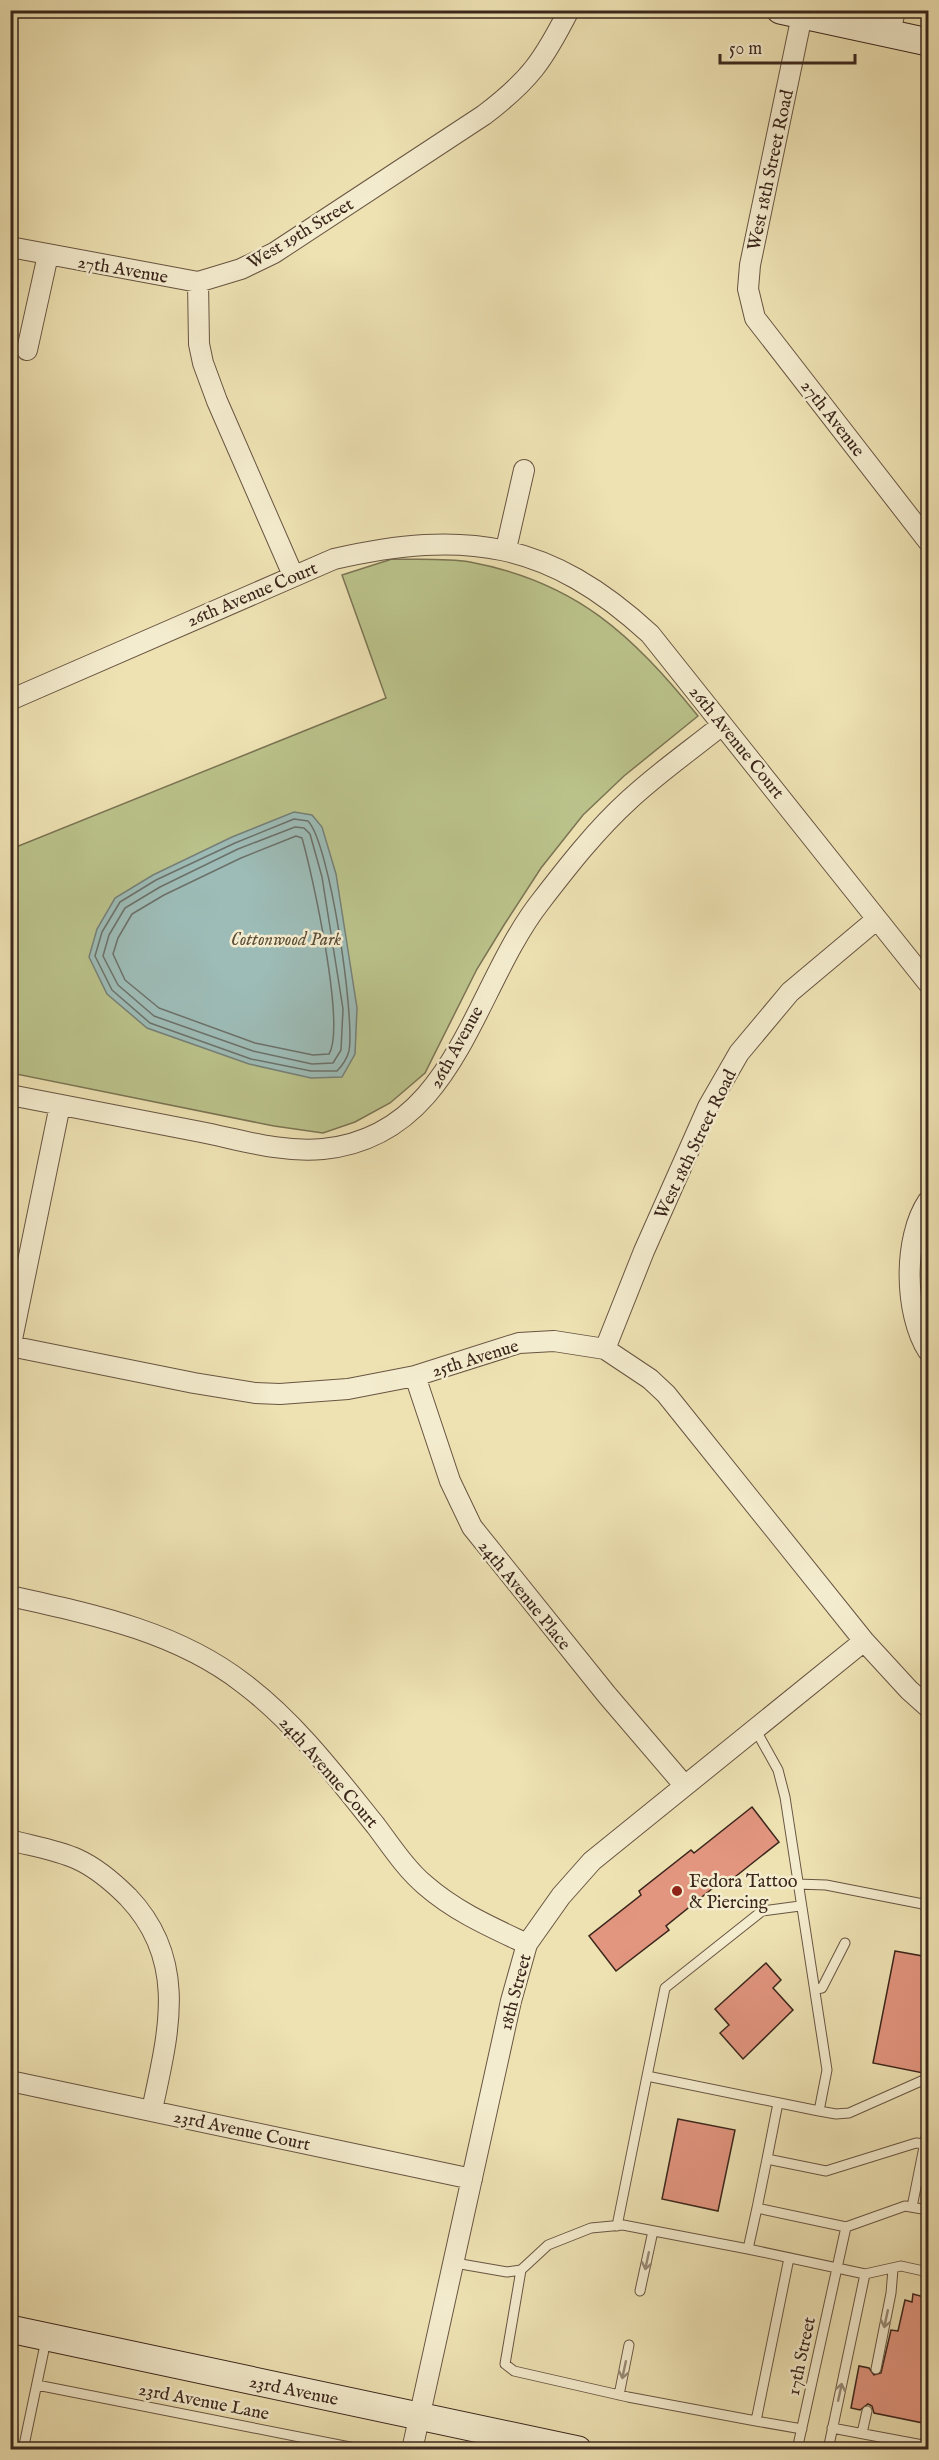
<svg xmlns="http://www.w3.org/2000/svg" width="939" height="2460" font-family="'IM FELL English',serif">
<rect width="100%" height="100%" fill="#eee2b3"/>
<filter id="stains"><feTurbulence type="fractalNoise" baseFrequency=".00333" numOctaves="4"/><feColorMatrix values="0 0 0 0 .2 0 0 0 0 .09 0 0 0 0 .02 0 0 0 .5 -.17"/></filter>
<radialGradient id="worn" r=".72"><stop offset=".6" stop-color="#630" stop-opacity="0"/><stop offset="1" stop-color="#630" stop-opacity=".3"/></radialGradient>
<path fill="#bbc38b" stroke="#7b7454" stroke-width="1.5" d="M 392,559 C 417,560 445,558 470,562 C 577,582 632,635 698,716 L 624,776 L 583,815 L 541,868 L 504,925 L 477,969 L 425,1073 L 390,1103 L 355,1122 L 323,1133 L 274,1126 L 11,1073 L 11,849 L 386,698 L 342,575 Z"/>
<path fill="#9dbcb7" stroke="#768079" stroke-width="1.5" d="M 294,812 L 312,815 L 322,827 L 336,874 L 357,1008 L 355,1054 L 342,1077 L 311,1078 L 249,1064 L 147,1028 L 107,994 L 89,957 L 97,929 L 115,898 L 153,875 L 232,837 Z"/>
<g fill="none" stroke-linecap="round" stroke-linejoin="round">
<path stroke="#6c716a" stroke-width="1.5" d="M 294,819 L 308,821 C 330,844 355,1017 349,1051 C 347,1058 342,1066 337,1071 L 311,1071 L 251,1059 L 150,1023 L 112,990 L 95,956 L 102,932 L 120,902 L 156,880 L 235,843 Z
M 295,827 L 304,828 L 310,834 L 322,877 L 343,1009 L 341,1050 L 333,1063 L 312,1064 L 253,1051 L 154,1016 L 118,985 L 103,956 L 109,935 L 125,908 L 160,887 L 238,849 Z
M 296,836 L 302,838 C 312,873 346,1026 329,1054 L 313,1055 L 255,1043 L 159,1008 L 125,980 L 113,954 L 118,938 L 132,914 L 164,895 L 241,858 Z"/>
</g>
<path fill="#e2957f" stroke="#3b261c" stroke-width="1.5" d="M 752,1807 L 779,1842 L 721,1888 L 718,1884 L 666,1926 L 669,1930 L 616,1971 L 589,1936 L 641,1895 L 639,1891 L 691,1850 L 694,1853 Z
M 895,1951 L 928,1957 L 928,2054 L 923,2073 L 873,2063 Z
M 766,1963 L 781,1980 L 773,1988 L 793,2010 L 743,2059 L 720,2033 L 729,2025 L 715,2009 Z
M 678,2119 L 735,2130 L 718,2211 L 662,2199 Z
M 913,2294 L 928,2298 L 928,2424 L 874,2413 L 872,2406 L 868,2404 L 860,2410 L 851,2408 L 859,2366 L 869,2368 L 874,2375 L 881,2373 L 891,2330 L 898,2331 L 905,2300 L 912,2302 Z"/>
<g fill="none" stroke-linecap="round" stroke-linejoin="round">
<g stroke="#685542" stroke-width="11">
<path id="lane" d="M 797,1884 L 826,1885 L 928,1905
M 816,1989 L 822,1988 L 845,1943
M 647,2076 L 665,1988 L 762,1911 L 800,1906
M 819,2111 L 836,2114 L 849,2113 L 928,2078
M 767,2159 L 778,2103
M 912,2207 L 928,2127
M 757,2208 L 767,2159 L 826,2171 L 916,2143 L 925,2144
M 617,2226 L 647,2076 L 819,2111 L 827,2070 L 785,1797 L 778,1770 L 754,1727
M 748,2249 L 865,2274 L 901,2266 L 928,2272
M 455,2263 L 507,2272 L 521,2270 L 548,2245 L 591,2228 L 623,2225 L 748,2249 L 757,2208 L 846,2227 L 905,2206 L 928,2210
M 521,2270 L 505,2364 L 514,2371 L 628,2397 L 756,2421 L 789,2258
M 640,2291 L 653,2231
M 876,2369 L 891,2293 L 893,2269
M 37,2385 L 365,2450
M 619,2395 L 629,2345
M 756,2421 L 802,2429
M 832,2428 L 928,2446
M 862,2433 L 867,2411
M 23,2450 L 46,2340
M 797,2450 L 846,2227
M 828,2450 L 865,2274"/>
</g>
<g stroke="#685542" stroke-width="22">
<path id="street" d="M 802,15 L 750,265 L 748,289 L 755,318 L 928,541
M 890,34 L 895,10
M 10,247 L 198,282 L 241,269 L 274,253 L 484,115 C 530,80 543,61 569,10
M 198,282 L 199,344 L 203,363 L 217,401 L 293,575
M 27,350 L 48,255
M 506,549 L 524,470
M 10,700 L 334,559 C 465,529 549,541 650,634 L 928,983
M 10,1095 C 74,1107 137,1120 201,1132 C 241,1140 282,1153 323,1149 C 456,1136 472,989 541,901 C 568,866 596,830 629,800 C 658,773 691,750 722,725
M 928,1201 C 903,1238 904,1313 928,1351
M 10,1346 L 194,1383 L 255,1393 L 280,1394 L 348,1389 L 415,1376 L 519,1343 L 554,1341 L 605,1349 L 650,1379 L 666,1394 L 864,1641 L 909,1690 L 928,1707
M 10,1349 L 60,1105
M 605,1349 L 644,1251 L 708,1107 L 739,1053 L 790,992 L 877,919
M 415,1376 L 450,1481 L 472,1527 L 607,1695 L 684,1785
M 10,1596 C 91,1614 176,1631 243,1683 C 295,1722 335,1775 376,1826 C 391,1846 406,1869 425,1885 C 456,1912 491,1927 527,1944
M 10,1840 C 32,1846 57,1850 77,1859 C 97,1868 113,1882 128,1897 C 189,1961 168,2034 152,2110
M 10,2081 L 472,2179
M 412,2450 L 511,2001 L 527,1944 L 561,1896 L 592,1861 L 864,1641"/>
</g>
<g stroke="#3b261c" stroke-width="29">
<path id="secondary" d="M 780,10 L 928,42
M 10,2329 L 578,2450"/>
</g>
<use href="#lane" stroke="#f4ecce" stroke-width="9"/>
<use href="#street" stroke="#f4ecce" stroke-width="20"/>
<use href="#secondary" stroke="#f4ecce" stroke-width="27"/>
</g>
<defs><path id="oneway-shaft" d="M-6 0H5M1.5-3L5.5 0L1.5 3" fill="none" stroke-width="1.6" stroke-linecap="round" stroke-linejoin="round" transform="scale(1.5)"/></defs>
<g stroke="#988975">
<use href="#oneway-shaft" transform="translate(647 2261) rotate(102)"/>
<use href="#oneway-shaft" transform="translate(886 2319) rotate(102)"/>
<use href="#oneway-shaft" transform="translate(624 2370) rotate(102)"/>
<use href="#oneway-shaft" transform="translate(840 2392) rotate(-78)"/>
</g>
<circle fill="#8f2418" stroke="#f4ecce" stroke-width="2" cx="677" cy="1891" r="6"/>
<g text-anchor="middle" stroke-width="5" stroke-linejoin="round" paint-order="stroke">
<g font-size="18" fill="#3b261c" stroke="#f4ecce">
<text transform="translate(770 170) rotate(-78)" y="6">West 18th Street Road</text>
<text transform="translate(300 233) rotate(-31)" y="6">West 19th Street</text>
<text transform="translate(123 269) rotate(10)" y="6">27th Avenue</text>
<text transform="translate(833 418) rotate(52)" y="6">27th Avenue</text>
<text transform="translate(252 594) rotate(-23)" y="6">26th Avenue Court</text>
<text transform="translate(737 742) rotate(51)" y="6">26th Avenue Court</text>
<text transform="translate(456 1047) rotate(-61)" y="6">26th Avenue</text>
<text transform="translate(695 1144) rotate(-64)" y="6">West 18th Street Road</text>
<text transform="translate(475 1358) rotate(-17)" y="6">25th Avenue</text>
<text transform="translate(525 1595) rotate(51)" y="6">24th Avenue Place</text>
<text transform="translate(329 1772) rotate(49)" y="6">24th Avenue Court</text>
<text transform="translate(515 1992) rotate(-75)" y="6">18th Street</text>
<text transform="translate(242 2130) rotate(12)" y="6">23rd Avenue Court</text>
<text transform="translate(801 2356) rotate(-78)" y="6">17th Street</text>
<text transform="translate(294 2390) rotate(12)" y="6">23rd Avenue</text>
<text transform="translate(204 2401) rotate(11)" y="6">23rd Avenue Lane</text>
</g>
<g font-size="18" font-style="italic" fill="#5b4d38" stroke="#f4ecce">
<text x="286" y="945">Cottonwood Park</text>
</g>
<g font-size="18" fill="#3b261c" stroke="#f4ecce" text-anchor="start">
<text x="689" y="1887">Fedora Tattoo<tspan x="689" dy="21">&amp; Piercing</tspan></text>
</g>
</g>
<rect width="939" height="2460" fill="none" stroke="#eee2b3" stroke-width="36"/>
<rect x="12" y="12" width="915" height="2436" fill="none" stroke="#3b261c" stroke-width="3"/>
<rect x="18" y="18" width="903" height="2424" fill="none" stroke="#3b261c" stroke-width="1.5"/>
<path d="M720 54v9h135v-9" fill="none" stroke="#3b261c" stroke-width="3"/>
<text x="729" y="54" font-size="18" fill="#3b261c" stroke="#f4ecce" stroke-width="4.5" paint-order="stroke">50 m</text>
<rect width="100%" height="100%" filter="url(#stains)"/>
<rect width="100%" height="100%" fill="url(#worn)"/>
</svg>
